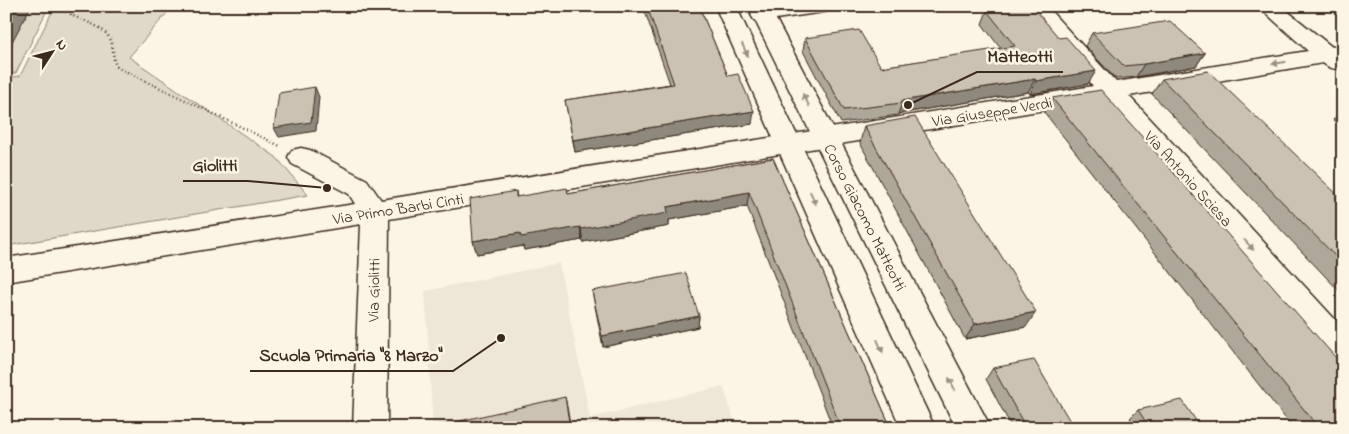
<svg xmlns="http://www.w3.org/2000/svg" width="1349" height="434" font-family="'Indie Flower',sans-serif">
<rect width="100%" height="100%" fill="#fcf5e5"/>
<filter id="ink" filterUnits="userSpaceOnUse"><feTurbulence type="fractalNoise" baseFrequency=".02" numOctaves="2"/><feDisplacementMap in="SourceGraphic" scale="10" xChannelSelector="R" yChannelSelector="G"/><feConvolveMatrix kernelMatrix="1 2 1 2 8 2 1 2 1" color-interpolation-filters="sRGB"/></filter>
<g filter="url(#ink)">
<path fill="#eee6d6" d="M 559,263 L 590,418 L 723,386 L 737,428 L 433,428 L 425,291 Z"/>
<path fill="#e0d8c8" stroke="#8e8173" d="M 6,6 L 49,6 L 16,73 L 6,74 Z
M 55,6 L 173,6 L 129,57 L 276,157 L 308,195 L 6,246 L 6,78 L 20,76 Z"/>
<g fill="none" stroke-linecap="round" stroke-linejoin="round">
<g stroke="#3b2a1e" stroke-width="3">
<path id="street" d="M 778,6 L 834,6 L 831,10 L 824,12 L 762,21 L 754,20 L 751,15 L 754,10 Z
M 1024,6 L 1046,6 L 1116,82 L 1308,51 L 1258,6 L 1281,6 L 1332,47 L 1343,45 L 1343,68 C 1334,70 1329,68 1323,63 L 1129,96 L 1343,328 L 1343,364 L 1332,360 L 1105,100 L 389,219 L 387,428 L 353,428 L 361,224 L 6,282 L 6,258 L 355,204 L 349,194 L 292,164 L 288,157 L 292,150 L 301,148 L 310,150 L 367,180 L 381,200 L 1093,86 Z"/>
</g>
<g stroke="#3b2a1e" stroke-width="3">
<path id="secondary" d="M 715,6 L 736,6 L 935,428 L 901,428 Z
M 748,6 L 769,6 L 991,428 L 956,428 Z"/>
</g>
<path stroke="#3b2a1e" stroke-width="2.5" stroke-dasharray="1 3" stroke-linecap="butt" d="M 70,6 L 71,15 C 85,22 107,26 112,44 C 114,52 112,59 117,67 L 280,146"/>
<use href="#street" fill="#fcf5e5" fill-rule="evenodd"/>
<use href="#secondary" fill="#fcf5e5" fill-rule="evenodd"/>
</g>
<path fill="#afa79a" stroke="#3b2a1e" d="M 643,6 L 699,6 L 728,76 L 752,124 L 575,152 L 565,100 L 670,84 Z
M 987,11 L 1088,84 L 1030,94 L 1028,92 L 898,114 L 898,115 L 841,123 L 803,51 L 805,38 L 881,67 L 1001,49 L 982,24 Z
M 1092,33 L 1205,53 L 1196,66 L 1136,77 L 1116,79 L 1085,46 Z
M 1162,79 L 1343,200 L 1343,295 L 1152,94 Z
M 1052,98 L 1343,428 L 1293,428 L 1044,112 Z
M 1343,109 L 1343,128 L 1333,120 Z
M 864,126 L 1026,327 L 965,339 L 860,143 Z
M 773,158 L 891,428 L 833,428 L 747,206 L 669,220 L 669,226 L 583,242 L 582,240 L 524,250 L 523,246 L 477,254 L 473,241 L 516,191 L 517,197 L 568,194 Z
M 592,291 L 699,316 L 698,327 L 603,347 Z
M 993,368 L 1074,428 L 1012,428 L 986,379 Z
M 1138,410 L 1201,428 L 1136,428 L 1130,418 Z"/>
<path fill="#8f887d" stroke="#3b2a1e" d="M 10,6 L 31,6 L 6,53 L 6,14 Z
M 1205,53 L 1196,66 L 1136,77 L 1144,64 Z
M 1096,71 L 1088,84 L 1030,94 L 1036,81 Z
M 1035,79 L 1028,92 L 898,114 L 902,103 L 901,101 Z
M 315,87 L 319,97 L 316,131 L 279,137 L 274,128 Z
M 754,111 L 752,124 L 575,152 L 573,140 Z
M 749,192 L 747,206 L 669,220 L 669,226 L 583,242 L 581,229 L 667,207 Z
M 580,227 L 582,240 L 524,250 L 523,246 L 477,254 L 473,241 L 520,233 Z
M 1036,312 L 1026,327 L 965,339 L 975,324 Z
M 699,316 L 698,327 L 603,347 L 602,336 Z
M 565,397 L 567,407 L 571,428 L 570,428 Z"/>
<path fill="#ccc2b3" stroke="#3b2a1e" d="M 6,6 L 10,6 L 6,14 Z
M 647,6 L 699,6 L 728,76 L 738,74 L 754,111 L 573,140 L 565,100 L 674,84 Z
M 1022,6 L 1032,6 L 1059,38 L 1066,37 L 1096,71 L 1036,81 L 1035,79 L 901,101 L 902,103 L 844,110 L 805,38 L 859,30 L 881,67 L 1015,46 L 987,11 Z
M 1170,21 L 1205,53 L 1144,64 L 1124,66 L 1092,33 Z
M 1208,71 L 1343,200 L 1343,264 L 1162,79 Z
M 315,87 L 311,122 L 274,128 L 279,93 Z
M 1101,90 L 1343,366 L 1343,428 L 1319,428 L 1052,98 Z
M 915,117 L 1036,312 L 975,324 L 864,126 Z
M 773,158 L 891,428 L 841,428 L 749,192 L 667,207 L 668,213 L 581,229 L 580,227 L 521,237 L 520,233 L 473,241 L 470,199 L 516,191 L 516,197 L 567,188 L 568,194 Z
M 686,273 L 699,316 L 602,336 L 592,291 Z
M 1034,360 L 1074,428 L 1026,428 L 993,368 Z
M 565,397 L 570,428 L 438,428 L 438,426 Z
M 1182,400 L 1201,428 L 1150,428 L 1138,410 Z
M 670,423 L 671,428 L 649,428 Z"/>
<defs><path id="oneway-solid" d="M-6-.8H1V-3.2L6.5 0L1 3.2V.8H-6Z" transform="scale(1.25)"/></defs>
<g fill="#9c9082">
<use href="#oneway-solid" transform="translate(745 50) rotate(65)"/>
<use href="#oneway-solid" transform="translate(1279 63) rotate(171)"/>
<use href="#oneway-solid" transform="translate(806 100) rotate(-118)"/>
<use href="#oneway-solid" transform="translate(813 198) rotate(66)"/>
<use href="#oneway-solid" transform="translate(1249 245) rotate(48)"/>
<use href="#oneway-solid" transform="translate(880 346) rotate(66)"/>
<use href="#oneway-solid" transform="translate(952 384) rotate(-117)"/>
</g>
</g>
<g text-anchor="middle" stroke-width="5" stroke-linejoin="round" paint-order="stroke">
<g font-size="16" fill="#3b2a1e" stroke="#fcf5e5">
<text transform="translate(992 111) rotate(-9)" y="6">Via Giuseppe Verdi</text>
<text transform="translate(1189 178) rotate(48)" y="6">Via Antonio Sciesa</text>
<text transform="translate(398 208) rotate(-9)" y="6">Via Primo Barbi Cinti</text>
<text transform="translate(866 217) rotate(63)" y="6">Corso Giacomo Matteotti</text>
<text transform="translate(373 290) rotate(-89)" y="6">Via Giolitti</text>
</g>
</g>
<path fill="none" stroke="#3b2a1e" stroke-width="2" d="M908 105L977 72H1063M327 188L248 181H183M501 338L453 371H250"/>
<g fill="#3b2a1e" stroke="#fcf5e5" stroke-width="2">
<circle cx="908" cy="105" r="5"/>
<circle cx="327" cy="188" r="5"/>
<circle cx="501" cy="338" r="5"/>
</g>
<g font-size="18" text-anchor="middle" font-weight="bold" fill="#3b2a1e" stroke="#fcf5e5" stroke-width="5" stroke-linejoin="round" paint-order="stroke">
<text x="1020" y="62">Matteotti</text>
<text x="215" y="171">Giolitti</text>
<text x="351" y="361">Scuola Primaria "8 Marzo"</text>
</g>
<rect width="1349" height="434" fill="none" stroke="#fcf5e5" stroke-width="25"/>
<rect x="12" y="12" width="1324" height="409" fill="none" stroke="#3b2a1e" stroke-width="2" filter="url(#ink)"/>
<g transform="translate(52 52) rotate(54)" stroke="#fcf5e5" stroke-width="4" paint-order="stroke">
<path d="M0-4L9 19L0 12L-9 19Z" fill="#3b2a1e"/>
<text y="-8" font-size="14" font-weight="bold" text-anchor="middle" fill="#3b2a1e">N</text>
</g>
</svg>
